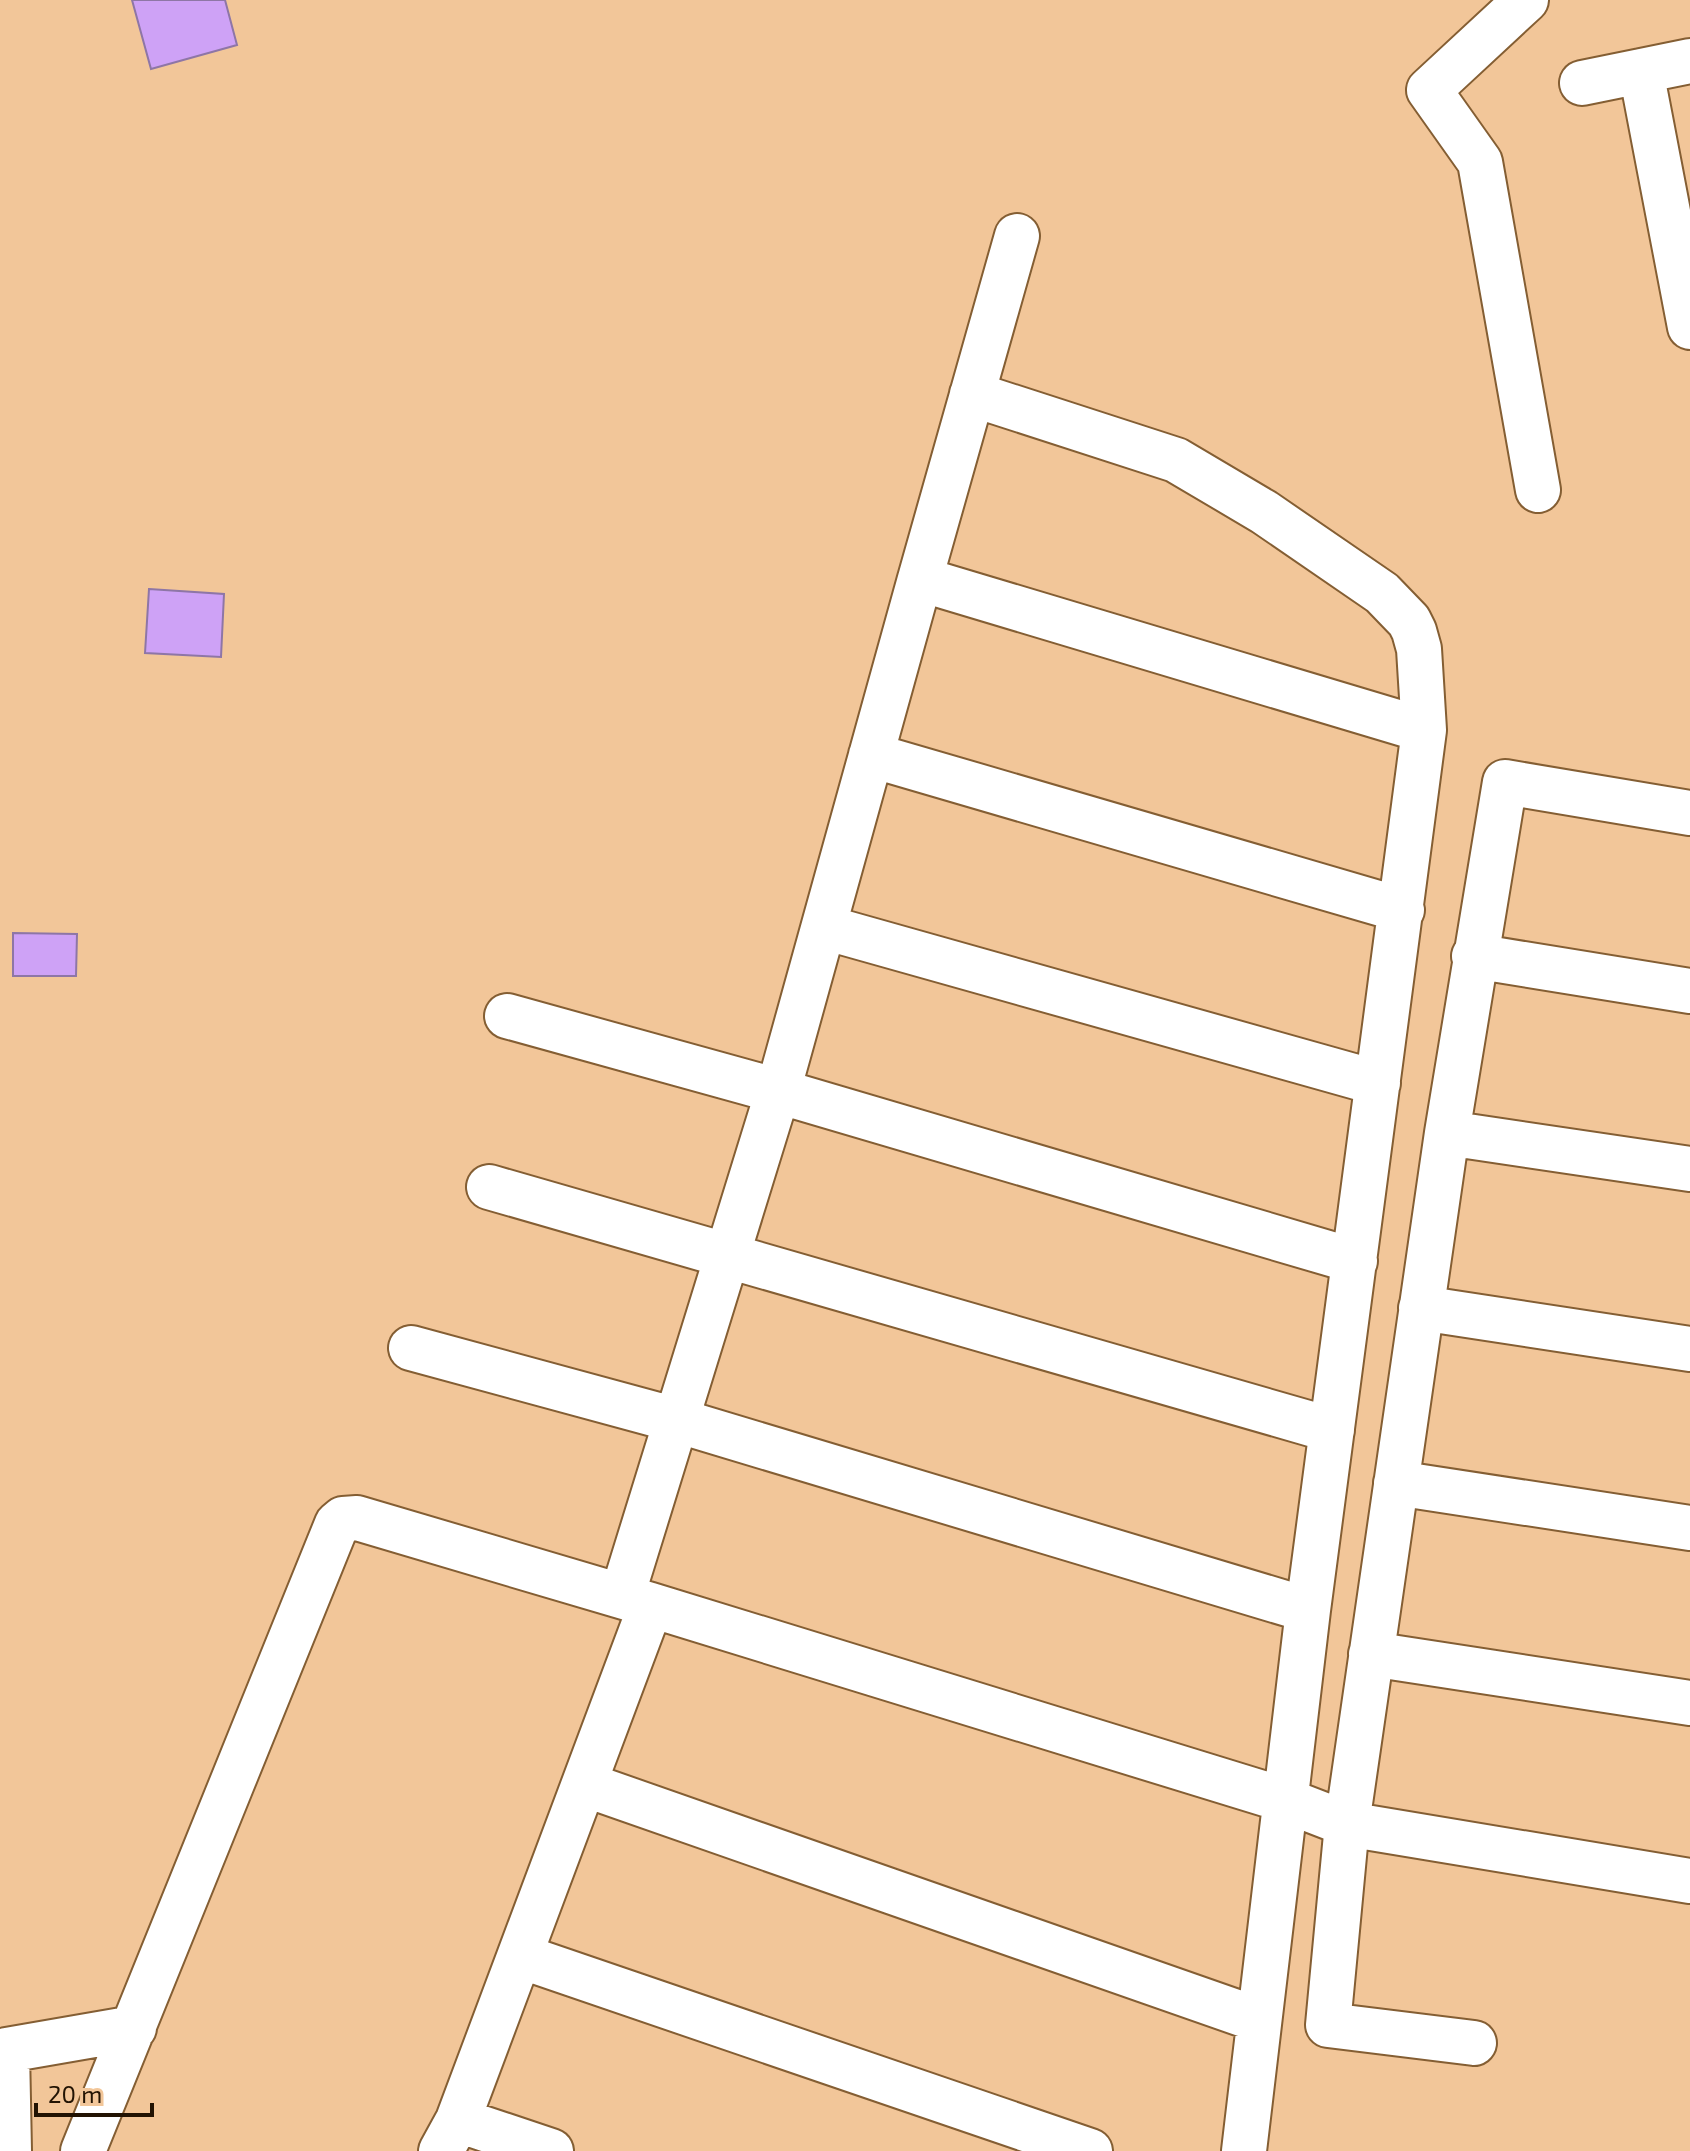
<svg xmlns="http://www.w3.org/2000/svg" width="1690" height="2151" font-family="'Exo 2',sans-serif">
<rect width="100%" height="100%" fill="#f2c699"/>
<path fill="#cea2f6" stroke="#8e76a6" stroke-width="2" d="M 132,0 L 225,0 L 237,45 L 151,69 Z
M 149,589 L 224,594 L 221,657 L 145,653 Z
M 13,933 L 77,934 L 76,976 L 13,976 Z"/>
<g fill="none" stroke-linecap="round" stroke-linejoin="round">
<g stroke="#845e33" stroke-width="48">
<path id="minor" d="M 1526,0 L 1429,90 L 1480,162 L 1538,490
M 1690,61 L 1641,71 L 1690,327
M 1582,83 L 1641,71
M 972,394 L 1176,460 L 1264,512 L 1382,593 L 1409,621 L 1414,631 L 1419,649 L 1424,730 L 1308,1610 L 1244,2151
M 920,579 L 1017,236
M 871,755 L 1402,910
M 824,927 L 1378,1083
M 1474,956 L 1690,991
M 507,1016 L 778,1091 L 1355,1261
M 1447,1133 L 1690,1169
M 489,1187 L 1332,1430
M 1421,1308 L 1690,1349
M 411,1348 L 676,1420 L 1308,1610
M 1396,1483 L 1690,1528
M 622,1596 L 778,1091 L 920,579 L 1424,730
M 1371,1654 L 1690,1703
M 584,1784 L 1259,2020
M 520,1956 L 1090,2151
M 1474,2043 L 1328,2025 L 1347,1824 L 1447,1133 L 1505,782 L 1690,813
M 458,2120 L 551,2151
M 9,2151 L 7,2050 L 134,2028
M 83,2151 L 337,1524 L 343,1519 L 357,1518 L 651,1605 L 1285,1800 L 1347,1824 L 1690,1881
M 441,2151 L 458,2120 L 651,1605"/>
</g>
<use href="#minor" stroke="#fff" stroke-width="44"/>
</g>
<path d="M36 2103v12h116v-12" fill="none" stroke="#221303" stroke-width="4"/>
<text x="48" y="2103" font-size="24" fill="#221303" stroke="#f2c699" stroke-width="6" paint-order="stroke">20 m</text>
</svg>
